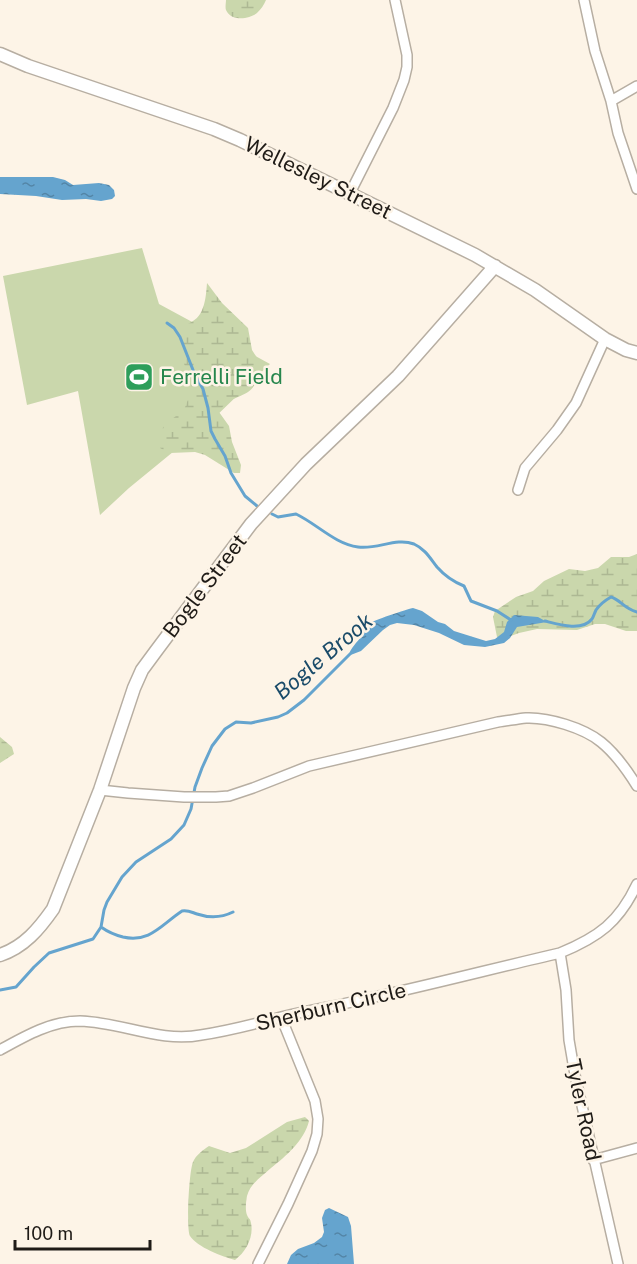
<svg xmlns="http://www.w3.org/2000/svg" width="637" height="1264" font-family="'Public Sans',sans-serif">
<defs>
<pattern id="wetland-marsh" width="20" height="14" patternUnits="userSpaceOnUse" patternTransform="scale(1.5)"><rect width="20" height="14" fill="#cad7ac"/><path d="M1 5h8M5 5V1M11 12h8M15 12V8" fill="none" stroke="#adb893"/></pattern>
<pattern id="water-ripples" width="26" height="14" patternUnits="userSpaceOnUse" patternTransform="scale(1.5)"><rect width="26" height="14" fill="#65a4ce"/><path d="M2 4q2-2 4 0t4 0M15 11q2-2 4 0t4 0" fill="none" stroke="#5385a6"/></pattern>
</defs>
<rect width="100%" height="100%" fill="#fdf4e7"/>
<path fill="#cad7ac" d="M 142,248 L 159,304 L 270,364 L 212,420 L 129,488 L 100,515 L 78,391 L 27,405 L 3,276 Z"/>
<path fill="url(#wetland-marsh)" d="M 226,0 L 266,0 C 264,5 261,9 257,13 C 250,19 231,22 226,10 C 225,8 226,2 226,0 Z
M 207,283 L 222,303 L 248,328 L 252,350 L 261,364 C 259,374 257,386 248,392 C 237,399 226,399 219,412 L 229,426 L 232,442 L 241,465 L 240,473 L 234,473 L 205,455 L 195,452 L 170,453 L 160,448 L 160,435 L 164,425 L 184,410 L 192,389 C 187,366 176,352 179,328 C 183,326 189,324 193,321 C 205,314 206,296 207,283 Z
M 637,554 L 637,631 L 626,631 L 605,624 L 595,624 L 577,630 L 537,629 L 519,633 L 508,637 L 497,637 L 493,617 L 495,611 L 516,597 L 533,591 L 544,581 L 569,569 L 585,571 L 598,568 L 611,557 L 629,557 Z
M 0,737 L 12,747 L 14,754 L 0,763 Z
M 305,1117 L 309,1121 C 304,1141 286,1156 271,1168 C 262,1176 250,1184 247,1196 C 246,1201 245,1210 247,1215 C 249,1220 250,1217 251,1223 C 254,1237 246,1252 235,1260 C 223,1257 197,1247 190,1236 C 186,1229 189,1171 193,1162 C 196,1155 203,1150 209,1146 L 230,1153 L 246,1148 L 287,1122 Z"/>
<path fill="url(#water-ripples)" d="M 0,177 L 53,177 L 65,180 L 73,185 L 99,183 L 109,185 L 114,190 L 115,196 L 112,199 L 101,201 L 86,199 L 62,200 L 36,196 L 0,194 Z
M 413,608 L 422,611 L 438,622 L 445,624 L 454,631 L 486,641 L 495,639 L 504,632 L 507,622 L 514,615 L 538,617 L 547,622 L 517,627 L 510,638 L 504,643 L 485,647 L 464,645 L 439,633 L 414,625 L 397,623 L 390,625 L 383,630 L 361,651 L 348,656 C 351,648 356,643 362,636 C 365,633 365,627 368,624 C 371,621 408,609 413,608 Z
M 329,1208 L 348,1217 L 351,1226 L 354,1264 L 287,1264 L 291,1255 L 298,1249 L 314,1243 L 322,1237 L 324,1232 L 322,1218 L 325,1210 Z"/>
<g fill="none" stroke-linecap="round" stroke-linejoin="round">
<path stroke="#65a4ce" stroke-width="3" d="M 167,323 L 174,328 L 180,337 L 195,375 L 203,389 L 208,408 L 211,431 L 215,439 L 225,456 L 231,473 L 245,496 L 257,506
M 272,514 L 278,517 L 296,514 C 317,524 335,544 358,547 C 377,550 396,537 414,544 C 425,549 430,558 437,567 C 444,575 454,582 464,586 L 471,601 L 497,611 L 511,620
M 545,621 C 557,624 582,632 592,619 C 594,616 594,614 596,610 C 600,604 604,601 611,597 C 621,600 623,608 637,612
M 101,927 C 108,932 115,935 123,937 C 150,943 161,925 182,911 C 188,910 191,912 197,914 C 209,918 221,918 233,912
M 0,990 L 16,987 L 34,967 L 49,953 L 93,939 L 101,927 L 104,910 L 107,902 L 122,877 L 136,862 L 171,839 L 184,825 L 191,809 L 195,787 L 202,768 L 212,746 L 225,729 L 236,722 L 251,723 L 278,717 L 287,713 L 304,700 L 350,654"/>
<g stroke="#b7aea2" stroke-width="12">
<path id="street" d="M 584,0 L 595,51 L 611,101 L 618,133 L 637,189
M 611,101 L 637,86
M 350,193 L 393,108 L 404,80 L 407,67 L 407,55 L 395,0
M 518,490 L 525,468 L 557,430 L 576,403 L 605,339
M 100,790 L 128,793 L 184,797 L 216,797 L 229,796 L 253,788 L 309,766 L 498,722 C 507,721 516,719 526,718 C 548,717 584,728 601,742 C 616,754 627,770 637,786
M 560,953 L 566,990 L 569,1040 L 575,1075 L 618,1264
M 0,1050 C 25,1036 51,1021 80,1021 C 121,1022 160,1043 201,1035 C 228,1031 255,1024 281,1017 C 305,1011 329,1007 352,1002 C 422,987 491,969 560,953 C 599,937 619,922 637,884
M 593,1160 L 637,1148
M 258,1264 L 288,1204 L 312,1151 L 317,1134 L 318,1119 L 315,1101 L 281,1017"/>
</g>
<g stroke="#b7aea2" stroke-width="15">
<path id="secondary" d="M 0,54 L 28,66 L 214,129 L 240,140 L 475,255 L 535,290 L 605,339 L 626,350 L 637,353
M 0,955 C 24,947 39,929 53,909 L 100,790 L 134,688 L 142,670 L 156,651 L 251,524 L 306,464 L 398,376 L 495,266"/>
</g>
<use href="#street" stroke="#fff" stroke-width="9"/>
<use href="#secondary" stroke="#fff" stroke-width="12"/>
</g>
<defs>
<g id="stadium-square" transform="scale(1.5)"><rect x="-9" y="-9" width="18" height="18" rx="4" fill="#2e9e5b" stroke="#fdf4e7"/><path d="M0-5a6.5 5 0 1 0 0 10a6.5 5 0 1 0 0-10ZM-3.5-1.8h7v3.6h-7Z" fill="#fff"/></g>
</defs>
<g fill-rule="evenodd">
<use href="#stadium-square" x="139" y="377"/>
</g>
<g text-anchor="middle" stroke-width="5" stroke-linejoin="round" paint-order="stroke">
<g font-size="21" fill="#1f1b17" stroke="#fdf4e7">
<text transform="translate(318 178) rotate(26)" y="7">Wellesley Street</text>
<text transform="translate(205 586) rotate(-53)" y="7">Bogle Street</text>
<text transform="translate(331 1007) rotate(-13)" y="7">Sherburn Circle</text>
<text transform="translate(583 1110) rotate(78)" y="7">Tyler Road</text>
</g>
<g font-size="21" fill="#27864d" stroke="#fdf4e7" text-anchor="start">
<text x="160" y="384">Ferrelli Field</text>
</g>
<g font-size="22" font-style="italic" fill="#1a4b69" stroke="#fdf4e7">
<text transform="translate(323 656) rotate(-40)" y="8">Bogle Brook</text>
</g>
</g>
<path d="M15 1240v9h135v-9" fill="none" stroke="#1f1b17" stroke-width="3"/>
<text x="24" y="1240" font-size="18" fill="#1f1b17" stroke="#fdf4e7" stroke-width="4.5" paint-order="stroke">100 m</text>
</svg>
